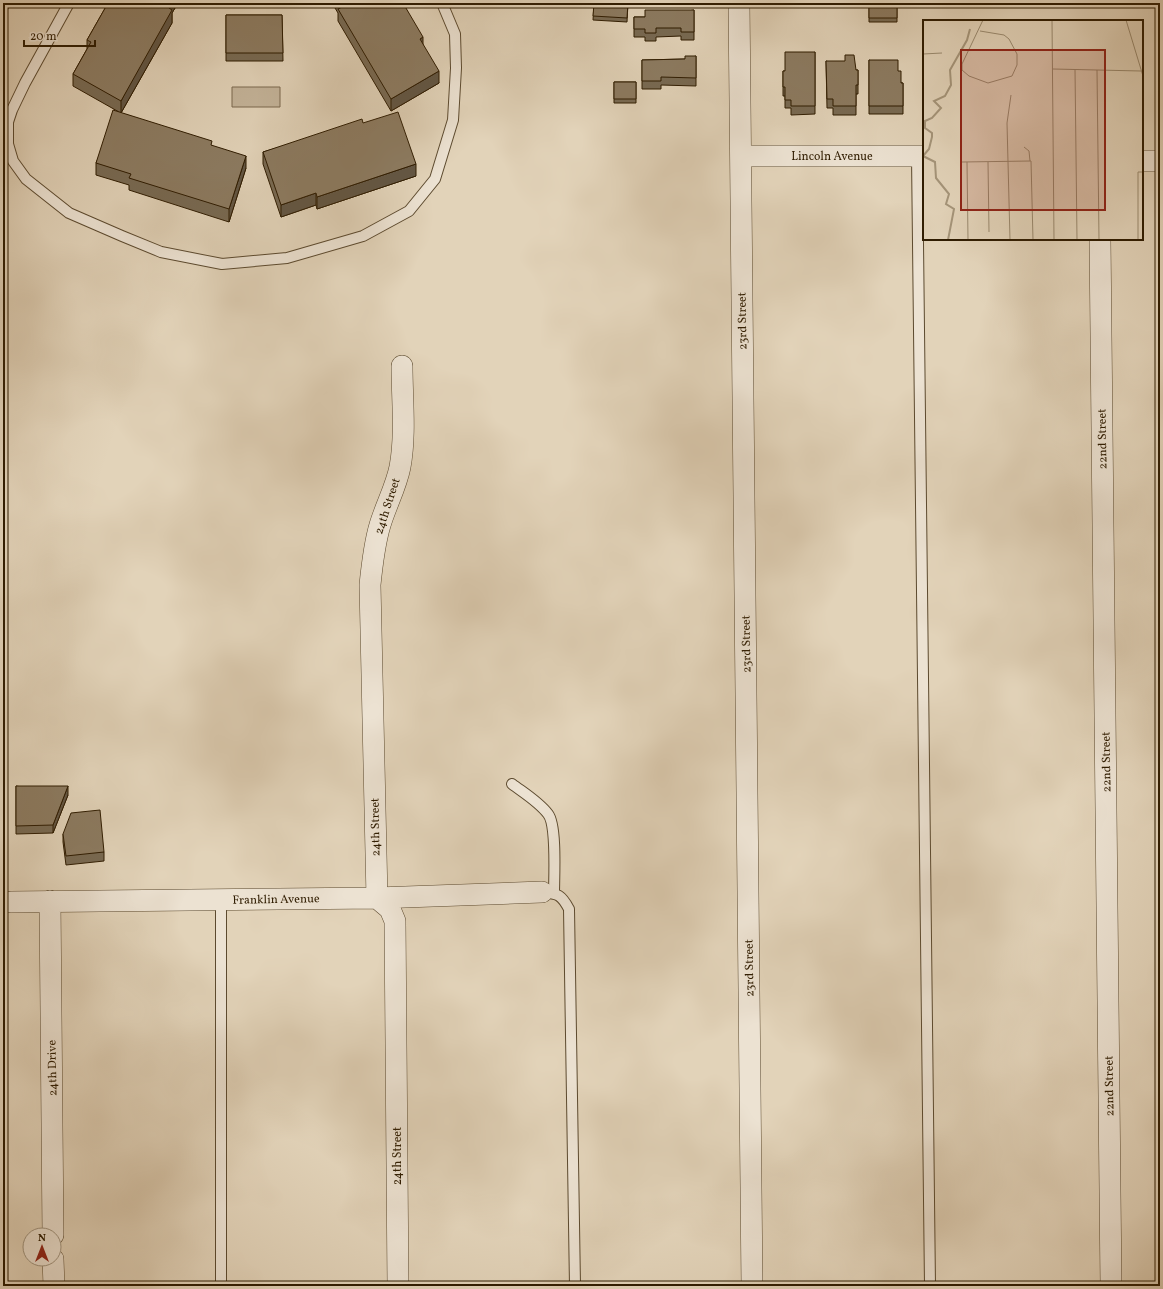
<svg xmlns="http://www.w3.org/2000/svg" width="1163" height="1289" font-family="Vollkorn,serif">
<rect width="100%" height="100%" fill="#e2d3b9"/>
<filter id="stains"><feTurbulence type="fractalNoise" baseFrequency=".005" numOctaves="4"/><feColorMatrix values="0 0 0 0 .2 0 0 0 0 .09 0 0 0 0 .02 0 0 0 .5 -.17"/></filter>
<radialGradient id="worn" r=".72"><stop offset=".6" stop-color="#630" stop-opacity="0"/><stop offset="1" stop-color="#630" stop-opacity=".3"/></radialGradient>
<path fill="#c4b49a" stroke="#7a684e" d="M 232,87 L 280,87 L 280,107 L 232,107 Z"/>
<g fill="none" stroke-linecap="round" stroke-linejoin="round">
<path stroke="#76654a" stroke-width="7" d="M 3,11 L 8,3"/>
<g stroke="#5c4a2f" stroke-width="12">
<path id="service" d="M 69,3 L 25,83 L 12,110 L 8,122 L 8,144 L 13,161 L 26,179 L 69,213 L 122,236 L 161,252 L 222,264 L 287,258 L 363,236 L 409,211 L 435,179 L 453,120 L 456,68 L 455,34 L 442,3
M 917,156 L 930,1286
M 512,784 C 524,793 539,802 548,814 C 557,825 554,878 554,894
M 542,892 C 558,894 561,894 569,909 L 575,1286
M 221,900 L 221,1286"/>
</g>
<g stroke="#5c4a2f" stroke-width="22">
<path id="minor" d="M 739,3 L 752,1286
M 741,156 L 924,156
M 1142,161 L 1160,161
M 1100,239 L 1111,1286
M 50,901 L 53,1235
M 11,902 L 377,898 L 542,892
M 53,1259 L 54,1286
M 398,1286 L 395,921 L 390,909 L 377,898 L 370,585 C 372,565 374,545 380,525 C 386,505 396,487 400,467 C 406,434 402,399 402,366"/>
</g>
<use href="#service" stroke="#ece2d2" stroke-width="10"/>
<use href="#minor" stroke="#ece2d2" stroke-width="21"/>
</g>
<path fill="#786a53" stroke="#2f1c01" d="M 108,3 L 178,3 L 172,13 L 172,23 L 121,113 L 212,146 L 246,168 L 229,222 L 129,190 L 129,185 L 96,175 L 96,163 L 119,112 L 73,86 L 73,74 L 87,49 L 87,40 Z
M 332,3 L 403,3 L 423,45 L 439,83 L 391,111 L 338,21 L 338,13 Z
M 594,3 L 628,3 L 627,22 L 593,20 Z
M 869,3 L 897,3 L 897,22 L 869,22 Z
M 1009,3 L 1021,3 L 1021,5 L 1009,5 Z
M 694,10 L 694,40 L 681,40 L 681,36 L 656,37 L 656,41 L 645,41 L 645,37 L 634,37 L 634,17 L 645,17 Z
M 226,15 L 282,15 L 283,61 L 226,61 Z
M 815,52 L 815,114 L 791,115 L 791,108 L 785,108 L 785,96 L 783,96 L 783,71 L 785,71 Z
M 696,56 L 696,86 L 661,85 L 661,89 L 642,89 L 642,60 L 685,59 Z
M 869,60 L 898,71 L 901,83 L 903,83 L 903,114 L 869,114 Z
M 826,61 L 856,70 L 858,70 L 858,94 L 856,94 L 856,115 L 833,115 L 833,108 L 827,108 Z
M 614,82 L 636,82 L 636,103 L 614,103 Z
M 363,123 L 416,176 L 317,209 L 316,205 L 281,217 L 263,164 L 263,152 Z
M 16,786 L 68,795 L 53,833 L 16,834 Z
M 63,834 L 104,852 L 104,861 L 66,865 L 63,842 Z"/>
<path fill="#625644" stroke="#2f1c01" d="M 171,3 L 178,3 L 172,13 L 172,23 L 121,113 L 121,101 Z
M 423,37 L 423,49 L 420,39 Z
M 439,71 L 439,83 L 391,111 L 391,99 Z
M 246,156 L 246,168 L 229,222 L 229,209 Z
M 416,164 L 416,176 L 317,209 L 317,197 Z
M 316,193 L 316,205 L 281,217 L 281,205 Z
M 68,786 L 68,795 L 53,833 L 53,825 Z"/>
<path fill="#8c7b61" stroke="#2f1c01" d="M 108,3 L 171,3 L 169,8 L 172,10 L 121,101 L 73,74 L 91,42 L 87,40 Z
M 339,3 L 403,3 L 423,37 L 420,39 L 439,71 L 391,99 L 338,9 L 342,7 Z
M 594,3 L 628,3 L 627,18 L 593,16 Z
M 869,3 L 897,3 L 897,18 L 869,18 Z
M 645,10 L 694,10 L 694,32 L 681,32 L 681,28 L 656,28 L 656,33 L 645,33 L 645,29 L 634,29 L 634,17 L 645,17 Z
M 226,15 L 282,15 L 283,53 L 226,53 Z
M 785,52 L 815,52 L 815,106 L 791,106 L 791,100 L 785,100 L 785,87 L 783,87 L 783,71 L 785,71 Z
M 845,55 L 854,55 L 856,70 L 858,70 L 858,85 L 856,85 L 856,106 L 833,106 L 833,99 L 827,99 L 826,61 L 845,61 Z
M 685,56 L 696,56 L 696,78 L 661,77 L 661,81 L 642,81 L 642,60 L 685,59 Z
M 869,60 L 898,60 L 898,71 L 901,71 L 901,83 L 903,83 L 903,106 L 869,106 Z
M 614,82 L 636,82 L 636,99 L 614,99 Z
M 113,110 L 212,141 L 211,145 L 246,156 L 229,209 L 129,178 L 131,174 L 96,163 Z
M 398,112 L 416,164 L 317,197 L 316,193 L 281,205 L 263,152 L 362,119 L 363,123 Z
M 16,786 L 68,786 L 53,825 L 16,826 Z
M 100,810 L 104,852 L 66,856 L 63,834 L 71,813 Z"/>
<g text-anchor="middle" stroke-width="3.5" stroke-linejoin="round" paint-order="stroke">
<g font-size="12" fill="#2f1c01" stroke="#ece2d2">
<text x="832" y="160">Lincoln Avenue</text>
<text transform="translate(742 321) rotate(-91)" y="4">23rd Street</text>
<text transform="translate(1102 439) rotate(-91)" y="4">22nd Street</text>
<text transform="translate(387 506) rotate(-72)" y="4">24th Street</text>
<text transform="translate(746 644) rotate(-91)" y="4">23rd Street</text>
<text transform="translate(1106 762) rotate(-91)" y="4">22nd Street</text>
<text transform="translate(375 827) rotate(-91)" y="4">24th Street</text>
<text transform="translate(276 899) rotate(-1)" y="4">Franklin Avenue</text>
<text transform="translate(749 968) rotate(-91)" y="4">23rd Street</text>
<text transform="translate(52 1068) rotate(-91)" y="4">24th Drive</text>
<text transform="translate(1109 1086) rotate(-91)" y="4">22nd Street</text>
<text transform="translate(397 1156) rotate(-90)" y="4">24th Street</text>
</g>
</g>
<g transform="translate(923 20)">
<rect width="220" height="220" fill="#e2d3b9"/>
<path fill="none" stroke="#a5957a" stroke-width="2" d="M 0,136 L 6,129 L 9,117 L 9,113 L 2,108 L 2,101 L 9,98 L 18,88 L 11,81 L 22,76 L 28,65 L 27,50 L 44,20 L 47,9M 0,136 L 12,142 L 13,158 L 26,174 L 23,184 L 31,189 L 25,220"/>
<path fill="none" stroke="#9a8a6f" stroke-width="1" d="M 129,0 L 131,220M 177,0 L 220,0M 203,0 L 220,56M 57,11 L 81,15 L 86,19 L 94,34 L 94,45 L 89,56 L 65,63 L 46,56 L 39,50 L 39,44 L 60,0M 0,34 L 19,33M 130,49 L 218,51M 152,49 L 154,220M 174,50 L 176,220M 101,127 L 106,131 L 107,141M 39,142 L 108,141 L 110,220M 44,142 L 45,220M 65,142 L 66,212M 87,220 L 84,103 L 88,75M 215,220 L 215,152 L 220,152"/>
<path fill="#8f2418" fill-opacity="0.15" stroke="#8f2418" stroke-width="2" d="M 38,30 L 182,30 L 182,190 L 38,190 Z"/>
<rect width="220" height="220" fill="none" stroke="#2f1c01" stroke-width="2"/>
</g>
<rect width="1163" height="1289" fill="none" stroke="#e2d3b9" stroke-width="16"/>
<rect x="4" y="4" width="1155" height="1281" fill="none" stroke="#2f1c01" stroke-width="2"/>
<rect x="8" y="8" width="1147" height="1273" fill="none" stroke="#2f1c01"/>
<g transform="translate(42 1247)"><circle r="19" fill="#ece2d2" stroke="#a0937e"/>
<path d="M0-3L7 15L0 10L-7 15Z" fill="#8f2418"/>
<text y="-6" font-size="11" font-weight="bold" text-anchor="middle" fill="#2f1c01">N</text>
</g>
<path d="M24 40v6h71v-6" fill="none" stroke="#2f1c01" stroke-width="2"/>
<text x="30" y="40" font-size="12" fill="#2f1c01" stroke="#ece2d2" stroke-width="3" paint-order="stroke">20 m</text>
<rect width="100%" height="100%" filter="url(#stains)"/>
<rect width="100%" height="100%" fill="url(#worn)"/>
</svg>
